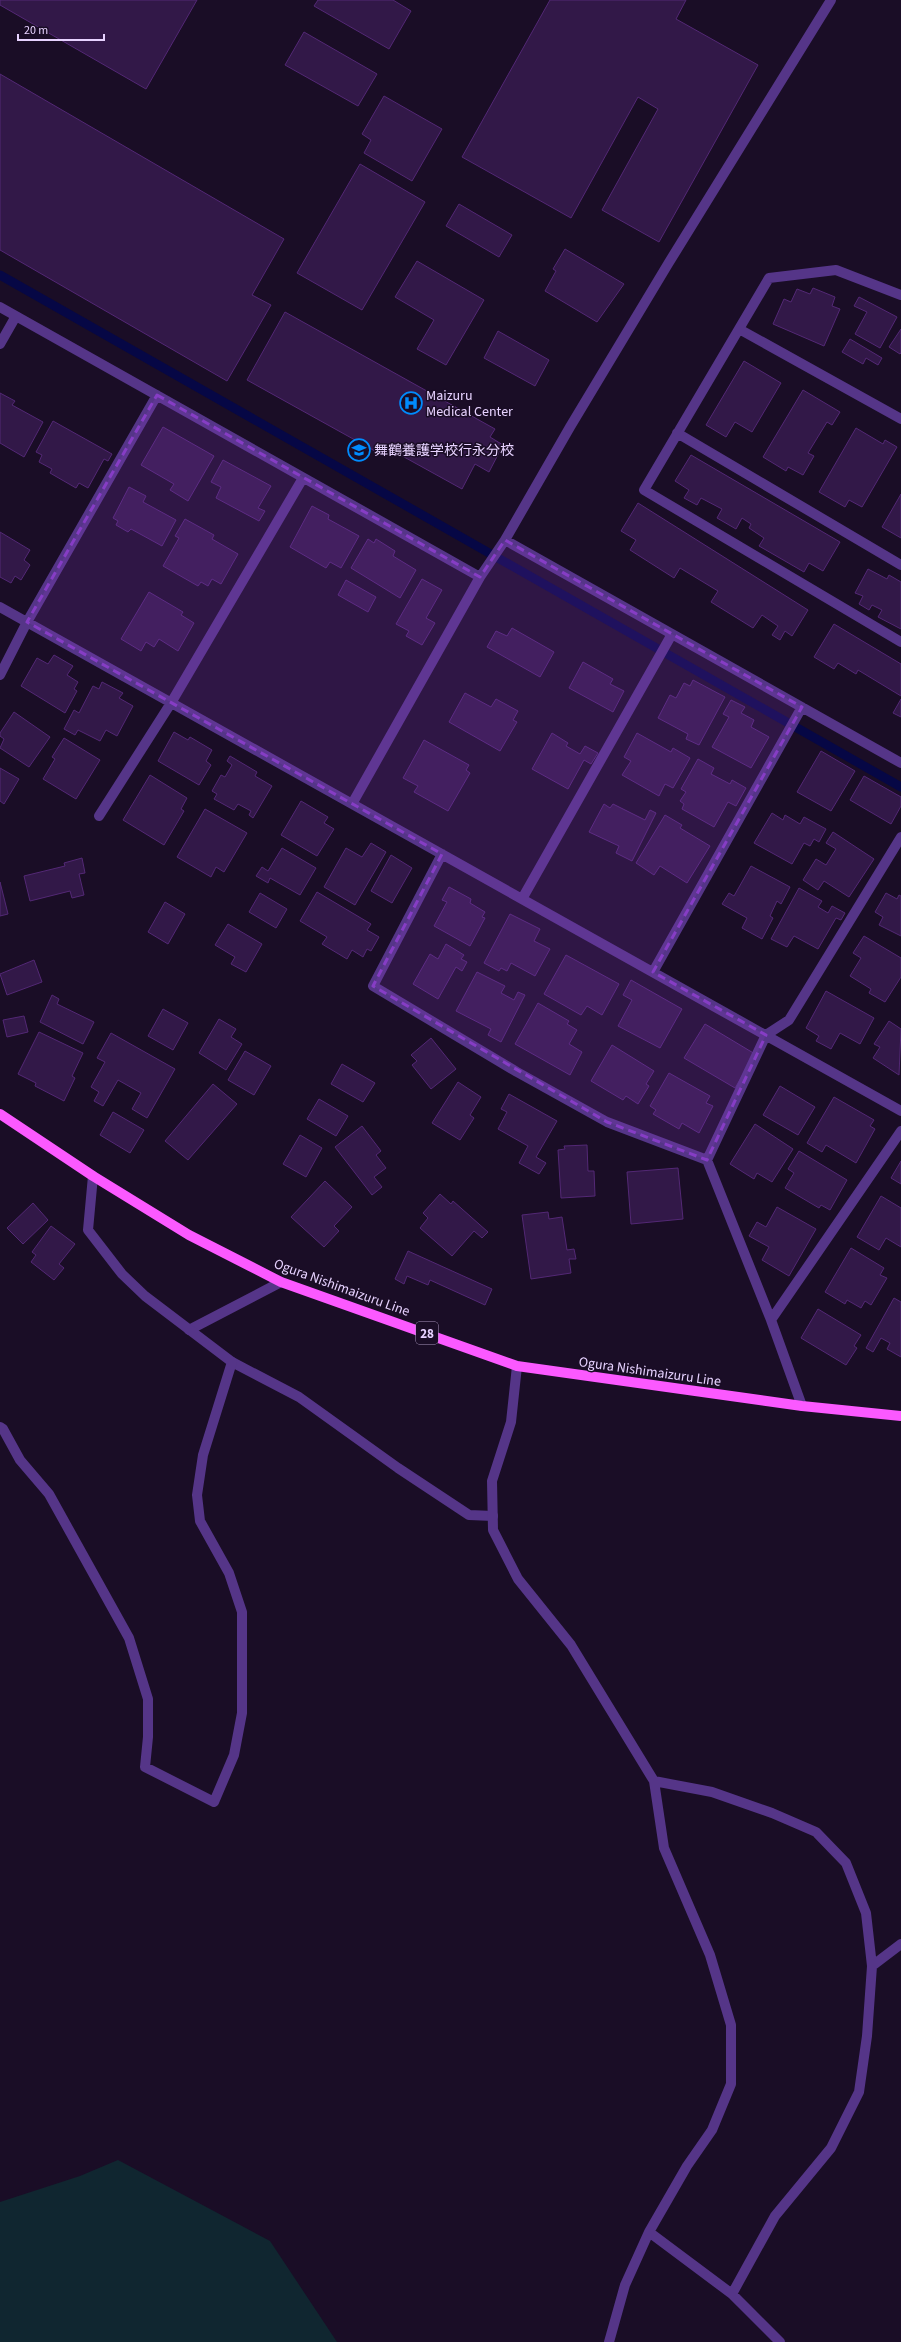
<svg xmlns="http://www.w3.org/2000/svg" width="901" height="2342" font-family="'Source Sans 3','Noto Sans JP',sans-serif">
<rect width="100%" height="100%" fill="#1a0d26"/>
<path fill="#102630" d="M 118,2160 L 270,2241 L 337,2342 L 0,2342 L 0,2202 L 80,2176 Z"/>
<g fill="none" stroke-linecap="round" stroke-linejoin="round">
<path stroke="#060745" stroke-width="9" d="M 0,275 L 901,787"/>
</g>
<path fill="#321848" stroke="#532875" d="M 0,0 L 197,0 L 146,89 L 0,5 Z
M 318,0 L 393,0 L 411,11 L 389,49 L 314,6 Z
M 550,0 L 686,0 L 676,19 L 758,65 L 659,242 L 602,210 L 658,109 L 638,97 L 571,218 L 462,157 Z
M 304,32 L 377,74 L 358,106 L 285,65 Z
M 0,74 L 284,239 L 252,295 L 271,305 L 227,381 L 0,250 Z
M 384,96 L 442,129 L 412,181 L 364,153 L 371,140 L 362,134 Z
M 360,164 L 425,202 L 362,310 L 297,273 Z
M 459,204 L 512,235 L 499,257 L 446,226 Z
M 565,249 L 624,284 L 597,322 L 545,291 L 556,271 L 553,269 Z
M 417,261 L 484,300 L 446,365 L 417,349 L 434,320 L 395,297 Z
M 813,288 L 835,297 L 832,306 L 840,309 L 824,346 L 773,324 L 784,299 L 791,302 L 797,289 L 810,294 Z
M 859,297 L 897,317 L 880,348 L 855,334 L 867,312 L 854,306 Z
M 285,312 L 495,429 L 490,437 L 503,445 L 489,472 L 475,464 L 462,489 L 386,447 L 382,455 L 247,380 Z
M 901,329 L 901,353 L 900,354 L 889,347 Z
M 498,331 L 549,360 L 535,386 L 484,358 Z
M 850,339 L 882,358 L 878,365 L 866,358 L 863,364 L 842,352 Z
M 744,361 L 781,383 L 752,432 L 735,422 L 726,437 L 706,425 Z
M 803,390 L 840,412 L 832,425 L 827,422 L 808,453 L 814,456 L 803,475 L 788,467 L 786,471 L 763,457 Z
M 0,393 L 15,401 L 12,405 L 43,422 L 24,457 L 0,443 Z
M 53,421 L 112,454 L 108,461 L 104,459 L 88,488 L 79,483 L 76,488 L 50,473 L 52,469 L 39,462 L 42,455 L 36,452 Z
M 163,427 L 214,456 L 188,501 L 170,490 L 174,484 L 141,465 Z
M 856,428 L 883,444 L 885,440 L 897,447 L 862,507 L 849,500 L 845,507 L 819,492 Z
M 691,455 L 840,542 L 823,571 L 809,563 L 804,572 L 759,546 L 764,538 L 749,528 L 751,524 L 742,518 L 736,529 L 717,518 L 722,509 L 701,498 L 697,505 L 684,498 L 689,490 L 675,481 Z
M 223,460 L 271,486 L 258,508 L 265,511 L 259,521 L 216,498 L 221,487 L 211,482 Z
M 129,487 L 146,496 L 143,502 L 176,520 L 162,546 L 131,529 L 128,532 L 116,525 L 118,521 L 113,518 Z
M 901,494 L 901,538 L 882,527 Z
M 638,503 L 808,610 L 792,636 L 785,631 L 780,640 L 772,635 L 778,626 L 762,615 L 753,628 L 711,602 L 718,591 L 680,568 L 674,578 L 630,550 L 636,540 L 621,531 Z
M 312,506 L 329,515 L 328,519 L 359,536 L 341,568 L 330,562 L 326,568 L 290,547 Z
M 185,519 L 214,535 L 212,539 L 238,554 L 221,584 L 212,579 L 208,586 L 201,582 L 198,586 L 163,566 L 179,538 L 175,536 Z
M 0,532 L 30,550 L 24,560 L 30,565 L 21,580 L 15,576 L 11,583 L 0,577 Z
M 368,539 L 374,543 L 376,539 L 395,551 L 393,556 L 416,570 L 400,598 L 351,568 Z
M 868,569 L 887,579 L 889,575 L 901,582 L 901,629 L 878,617 L 882,610 L 872,605 L 869,610 L 859,604 L 863,596 L 855,593 Z
M 422,579 L 442,590 L 426,618 L 435,623 L 422,645 L 406,636 L 409,631 L 396,624 Z
M 346,580 L 376,597 L 368,612 L 338,595 Z
M 149,592 L 183,612 L 181,615 L 194,623 L 178,651 L 159,639 L 154,647 L 146,642 L 141,651 L 121,639 Z
M 834,624 L 901,664 L 901,696 L 858,670 L 856,674 L 838,663 L 834,669 L 814,657 Z
M 512,628 L 554,652 L 540,677 L 487,647 L 496,631 L 507,636 Z
M 54,655 L 73,666 L 67,675 L 78,682 L 74,689 L 77,691 L 65,713 L 21,686 L 37,658 L 48,664 Z
M 583,662 L 613,679 L 610,684 L 624,691 L 613,712 L 569,688 Z
M 693,680 L 725,697 L 699,745 L 686,739 L 688,734 L 658,718 L 670,695 L 676,698 L 684,683 L 690,686 Z
M 102,682 L 123,693 L 119,698 L 133,706 L 117,736 L 106,730 L 100,741 L 78,730 L 75,735 L 64,729 L 74,710 L 79,713 L 93,686 L 99,689 Z
M 465,693 L 491,707 L 496,699 L 518,711 L 513,720 L 517,722 L 500,751 L 449,722 Z
M 901,699 L 901,717 L 893,713 Z
M 731,700 L 745,707 L 741,713 L 754,720 L 751,727 L 769,737 L 751,768 L 712,747 L 729,717 L 723,714 Z
M 14,712 L 50,737 L 29,767 L 0,748 L 4,739 L 0,736 L 0,733 Z
M 174,732 L 188,740 L 190,737 L 212,750 L 206,761 L 211,765 L 199,785 L 158,761 Z
M 552,733 L 568,743 L 566,746 L 580,754 L 585,746 L 598,753 L 591,764 L 584,760 L 568,789 L 532,769 Z
M 637,733 L 671,752 L 673,748 L 690,758 L 673,788 L 665,784 L 659,796 L 622,775 L 631,761 L 624,757 Z
M 64,738 L 100,760 L 76,799 L 43,779 L 55,759 L 52,757 Z
M 424,740 L 469,765 L 466,770 L 470,773 L 448,811 L 414,792 L 418,786 L 403,778 Z
M 821,751 L 855,771 L 831,811 L 797,792 Z
M 230,756 L 257,772 L 255,776 L 272,786 L 253,818 L 249,815 L 251,811 L 238,804 L 234,810 L 214,799 L 217,794 L 212,791 L 221,775 L 225,777 L 232,765 L 227,761 Z
M 698,759 L 714,768 L 711,774 L 730,784 L 732,780 L 746,788 L 736,806 L 728,802 L 714,827 L 682,809 L 684,804 L 680,801 L 686,792 L 681,789 Z
M 0,768 L 19,779 L 4,804 L 0,801 Z
M 150,775 L 187,798 L 181,809 L 184,811 L 164,845 L 123,820 Z
M 864,776 L 901,797 L 901,806 L 891,824 L 850,800 Z
M 301,801 L 328,817 L 324,823 L 334,829 L 317,856 L 281,835 Z
M 604,804 L 610,808 L 613,804 L 645,820 L 650,810 L 656,813 L 632,861 L 616,853 L 619,846 L 589,832 Z
M 205,809 L 247,833 L 224,872 L 216,867 L 211,877 L 177,857 Z
M 772,813 L 783,820 L 785,815 L 800,824 L 804,817 L 826,829 L 819,842 L 814,839 L 810,846 L 804,843 L 792,864 L 754,843 Z
M 665,815 L 682,825 L 680,828 L 710,846 L 687,883 L 660,866 L 654,875 L 636,863 Z
M 833,832 L 874,859 L 849,897 L 824,881 L 818,890 L 803,880 L 816,859 L 826,865 L 836,849 L 826,843 Z
M 371,843 L 386,852 L 355,905 L 324,887 L 346,848 L 362,857 Z
M 282,848 L 316,868 L 300,895 L 270,878 L 268,883 L 256,876 L 262,867 L 268,871 Z
M 391,855 L 412,868 L 392,903 L 371,891 Z
M 82,858 L 85,873 L 79,874 L 84,895 L 72,898 L 70,891 L 30,901 L 24,876 L 65,866 L 64,863 Z
M 751,866 L 790,887 L 781,904 L 777,901 L 770,916 L 773,918 L 762,939 L 742,928 L 747,918 L 722,904 L 729,893 L 734,896 Z
M 0,882 L 8,914 L 0,916 Z
M 449,887 L 471,899 L 470,903 L 485,912 L 482,917 L 485,918 L 470,946 L 434,926 L 447,902 L 442,900 Z
M 799,888 L 822,901 L 818,907 L 828,913 L 832,906 L 845,913 L 841,920 L 836,918 L 818,949 L 794,936 L 787,947 L 771,939 Z
M 317,892 L 371,924 L 367,930 L 379,937 L 371,951 L 367,949 L 363,957 L 352,950 L 347,959 L 322,944 L 327,937 L 300,921 Z
M 260,893 L 287,909 L 276,928 L 249,912 Z
M 886,893 L 897,899 L 899,895 L 901,896 L 901,936 L 879,925 L 883,917 L 875,912 Z
M 165,902 L 185,914 L 168,944 L 148,932 Z
M 510,914 L 540,929 L 534,941 L 550,949 L 535,976 L 511,963 L 507,971 L 501,968 L 499,971 L 484,963 Z
M 228,924 L 262,944 L 246,972 L 231,964 L 235,957 L 215,945 Z
M 864,936 L 901,958 L 901,977 L 885,1002 L 869,993 L 871,989 L 850,976 L 861,958 L 853,953 Z
M 446,944 L 464,955 L 461,959 L 467,962 L 462,971 L 456,967 L 438,999 L 413,984 L 430,954 L 438,959 Z
M 566,955 L 619,984 L 602,1015 L 587,1006 L 581,1015 L 544,994 Z
M 34,960 L 42,982 L 7,995 L 0,974 Z
M 477,972 L 505,986 L 501,993 L 514,1000 L 518,992 L 525,995 L 501,1042 L 488,1035 L 491,1029 L 456,1011 Z
M 631,980 L 682,1009 L 660,1048 L 618,1026 L 632,1000 L 623,995 Z
M 826,991 L 874,1018 L 860,1044 L 840,1033 L 831,1049 L 816,1041 L 819,1036 L 806,1028 Z
M 52,995 L 59,999 L 57,1004 L 94,1022 L 83,1044 L 40,1022 Z
M 538,1003 L 569,1021 L 567,1024 L 577,1030 L 569,1044 L 582,1052 L 570,1075 L 515,1044 Z
M 163,1009 L 188,1023 L 173,1050 L 148,1036 Z
M 24,1016 L 28,1032 L 7,1037 L 3,1020 Z
M 219,1019 L 236,1029 L 231,1037 L 242,1044 L 226,1070 L 199,1053 Z
M 889,1021 L 901,1029 L 899,1075 L 873,1058 L 880,1047 L 874,1044 Z
M 705,1024 L 755,1054 L 735,1088 L 684,1058 Z
M 39,1032 L 83,1053 L 72,1076 L 75,1078 L 64,1101 L 35,1086 L 36,1083 L 18,1074 Z
M 111,1033 L 175,1069 L 147,1118 L 132,1109 L 141,1093 L 118,1080 L 103,1106 L 94,1101 L 99,1092 L 91,1087 L 105,1062 L 97,1058 Z
M 431,1038 L 456,1069 L 431,1089 L 412,1065 L 417,1061 L 411,1055 Z
M 612,1045 L 654,1071 L 646,1084 L 649,1086 L 638,1104 L 626,1096 L 623,1100 L 591,1081 Z
M 245,1051 L 271,1066 L 254,1095 L 228,1080 Z
M 342,1064 L 375,1083 L 363,1102 L 331,1084 Z
M 669,1073 L 710,1096 L 706,1103 L 713,1106 L 699,1133 L 682,1123 L 679,1129 L 653,1114 L 656,1110 L 650,1106 Z
M 458,1082 L 481,1097 L 470,1115 L 474,1118 L 460,1140 L 432,1123 Z
M 213,1084 L 237,1104 L 188,1160 L 165,1141 Z
M 780,1086 L 815,1107 L 798,1135 L 763,1115 Z
M 509,1094 L 557,1121 L 536,1157 L 546,1163 L 539,1174 L 519,1163 L 528,1146 L 498,1129 L 507,1112 L 501,1109 Z
M 834,1097 L 874,1120 L 870,1126 L 875,1129 L 856,1163 L 826,1145 L 822,1152 L 807,1143 Z
M 319,1099 L 348,1116 L 336,1136 L 307,1119 Z
M 113,1112 L 144,1130 L 130,1153 L 100,1135 Z
M 755,1124 L 793,1149 L 772,1182 L 757,1173 L 754,1179 L 730,1164 Z
M 362,1126 L 381,1151 L 376,1155 L 386,1168 L 374,1177 L 382,1187 L 372,1195 L 335,1147 Z
M 300,1135 L 322,1148 L 306,1177 L 283,1164 Z
M 587,1145 L 588,1171 L 594,1171 L 595,1196 L 561,1198 L 558,1150 L 565,1149 L 564,1146 Z
M 799,1151 L 847,1180 L 830,1210 L 821,1205 L 819,1208 L 785,1188 L 794,1173 L 788,1169 Z
M 901,1161 L 901,1184 L 891,1178 Z
M 678,1168 L 683,1219 L 631,1224 L 627,1172 Z
M 325,1181 L 352,1207 L 334,1226 L 339,1231 L 324,1247 L 291,1217 Z
M 440,1194 L 451,1204 L 453,1201 L 488,1232 L 482,1238 L 474,1231 L 452,1256 L 420,1228 L 428,1218 L 423,1213 Z
M 881,1196 L 901,1208 L 901,1247 L 886,1238 L 879,1250 L 857,1237 Z
M 33,1203 L 48,1220 L 23,1244 L 7,1228 Z
M 777,1207 L 816,1229 L 789,1276 L 762,1260 L 769,1247 L 749,1236 L 757,1222 L 766,1227 Z
M 548,1212 L 549,1219 L 562,1217 L 567,1250 L 574,1249 L 576,1259 L 569,1259 L 571,1273 L 531,1279 L 522,1215 Z
M 51,1226 L 75,1244 L 59,1264 L 64,1268 L 54,1280 L 31,1262 L 36,1255 L 32,1252 Z
M 851,1248 L 884,1268 L 880,1275 L 887,1278 L 871,1305 L 865,1301 L 861,1308 L 847,1300 L 845,1304 L 825,1292 Z
M 408,1251 L 492,1289 L 485,1305 L 430,1280 L 428,1285 L 407,1276 L 404,1284 L 395,1279 Z
M 894,1298 L 901,1302 L 901,1357 L 887,1349 L 890,1343 L 881,1338 L 873,1352 L 866,1348 Z
M 818,1309 L 861,1335 L 854,1346 L 857,1348 L 846,1365 L 801,1338 Z"/>
<g fill="none" stroke-linecap="round" stroke-linejoin="round">
<path stroke="#553588" stroke-width="10" d="M 189,1330 L 281,1282
M 232,1362 L 299,1397 L 398,1468 L 469,1515 L 493,1516"/>
<path stroke="#553588" stroke-width="10" d="M 901,295 L 836,270 L 769,278 L 644,490 L 901,642
M 0,307 L 480,577
M 739,329 L 901,419
M 0,344 L 16,316
M 677,433 L 901,565
M 505,540 L 901,763
M 0,607 L 901,1111
M 0,675 L 27,622 L 157,395
M 352,804 L 480,577 L 505,540 L 570,427 L 668,264 L 831,0
M 99,816 L 171,703 L 303,478
M 442,854 L 373,986 L 517,1072 L 607,1122 L 707,1160 L 766,1035 L 789,1020 L 901,837
M 522,899 L 672,634
M 653,972 L 802,707
M 707,1160 L 771,1320
M 517,1366 L 511,1422 L 492,1481 L 493,1530 L 518,1579 L 571,1645 L 654,1781 L 712,1792 L 772,1813 L 816,1832 L 846,1863 L 866,1913 L 872,1966 L 867,2036 L 859,2092 L 831,2148 L 775,2216 L 732,2294 L 649,2232 L 687,2166 L 712,2130 L 731,2084 L 731,2025 L 710,1955 L 664,1848 L 654,1781
M 802,1406 L 771,1320 L 901,1131
M 0,1427 L 3,1429 L 20,1460 L 49,1494 L 129,1638 L 148,1699 L 148,1737 L 145,1767 L 214,1802 L 234,1755 L 242,1713 L 242,1612 L 229,1573 L 200,1521 L 197,1495 L 203,1455 L 232,1362 L 145,1296 L 122,1274 L 88,1230 L 93,1176
M 872,1966 L 901,1944
M 732,2294 L 780,2342
M 609,2342 L 625,2285 L 649,2232"/>
<path stroke="#fb59ff" stroke-width="10" d="M 0,1114 L 93,1176 L 189,1235 L 281,1282 L 517,1366 L 802,1406 L 901,1416"/>
</g>
<path fill="#863dc5" fill-opacity="0.2" stroke="#863dc5" stroke-width="3" stroke-dasharray="8 5" stroke-linejoin="round" d="M 157,395 L 480,577 L 505,540 L 802,707 L 653,972 L 766,1035 L 707,1160 L 607,1122 L 373,986 L 442,854 L 27,622 Z"/>
<defs>
<g id="hospital-ring" transform="scale(1.15)"><circle r="9.5" fill="#1a0d26" stroke="#008bfd" stroke-width="1.5"/><path d="M-5-5h3v3.5h4V-5h3V5h-3V1.5h-4V5h-3Z" fill="#008bfd"/></g>
<g id="school-ring" transform="scale(1.15)"><circle r="9.5" fill="#1a0d26" stroke="#008bfd" stroke-width="1.5"/><path d="M0-5L7-2L0 1L-7-2ZM-4 1L0 2.5L4 1V4Q0 6-4 4Z" fill="#008bfd"/></g>
</defs>
<g fill-rule="evenodd">
<use href="#hospital-ring" x="411" y="403"/>
<use href="#school-ring" x="359" y="450"/>
</g>
<g text-anchor="middle" stroke-width="3" stroke-linejoin="round" paint-order="stroke">
<rect fill="#1a0d26" stroke="#aa97be" stroke-width="1" x="416" y="1322" width="22" height="22" rx="3"/>
<g font-size="13" font-weight="bold" fill="#e7d2ff">
<text x="427" y="1338">28</text>
</g>
<g font-size="14" fill="#e7d2ff" stroke="#1a0d26" text-anchor="start">
<text x="426" y="400">Maizuru<tspan x="426" dy="16">Medical Center</tspan></text>
<text x="374" y="455">舞鶴養護学校行永分校</text>
</g>
<g font-size="14" fill="#e7d2ff" stroke="#1a0d26">
<text transform="translate(342 1287) rotate(20)" y="5">Ogura Nishimaizuru Line</text>
<text transform="translate(650 1371) rotate(8)" y="5">Ogura Nishimaizuru Line</text>
</g>
</g>
<path d="M18 34v6h86v-6" fill="none" stroke="#e7d2ff" stroke-width="2"/>
<text x="24" y="34" font-size="12" fill="#e7d2ff" stroke="#1a0d26" stroke-width="3" paint-order="stroke">20 m</text>
</svg>
